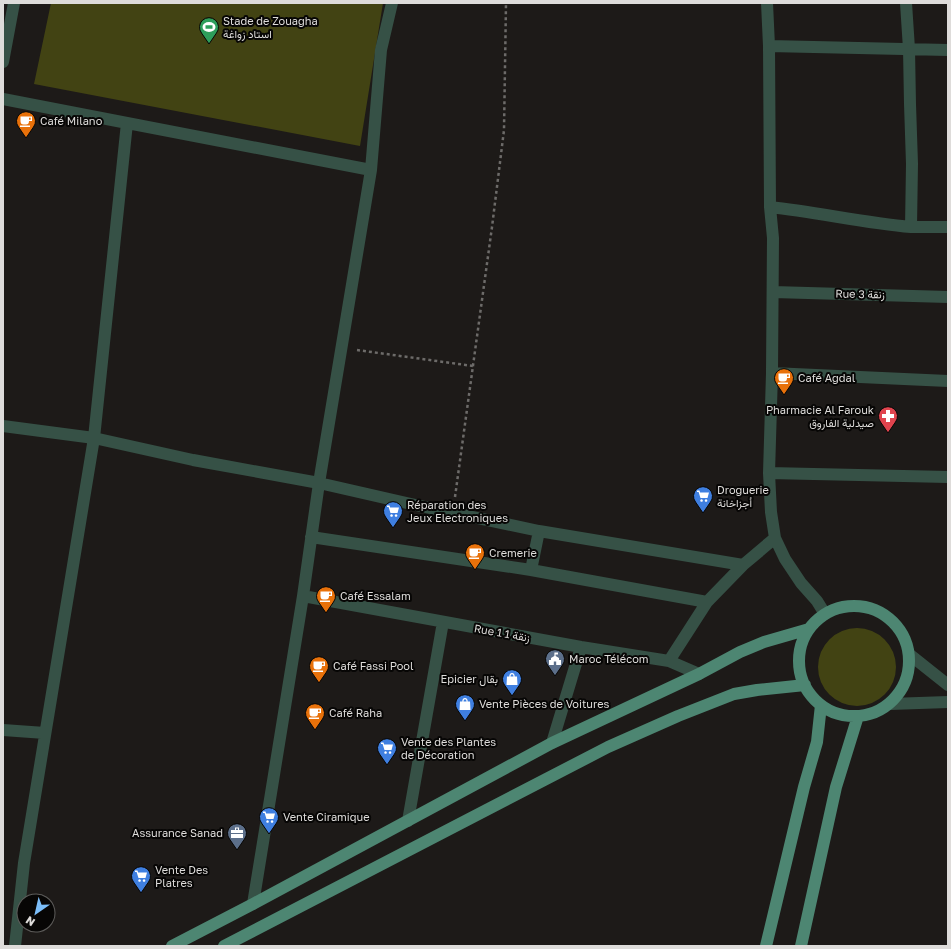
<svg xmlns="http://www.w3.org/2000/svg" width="951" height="949" font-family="'Golos Text',Vazirmatn,sans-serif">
<rect width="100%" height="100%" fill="#1d1a18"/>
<path fill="#424313" d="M 51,3 L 383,3 L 360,146 L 34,84 Z
M818 667a39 39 0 1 1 78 0a39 39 0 1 1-78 0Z"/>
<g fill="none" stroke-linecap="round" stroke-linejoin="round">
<path stroke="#6d6b69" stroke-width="2.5" stroke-dasharray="3 3" stroke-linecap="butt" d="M 357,350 L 473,366
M 455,497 L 492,227 L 504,130 L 506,3"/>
<path stroke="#365146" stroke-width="12" d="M 767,3 L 769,46 L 770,207 L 773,238 L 772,373 L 769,473 L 771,512 L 775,538 L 785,559 L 801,583 L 817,601 L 825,614
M 906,3 L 909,49 L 910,104 L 912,164 L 911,227
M 769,46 L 948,50
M 3,62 L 14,3
M 3,99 L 371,170
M 770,207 C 817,212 864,223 911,227 C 923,227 936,227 948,227
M 773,292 L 948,297
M 772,373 L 948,381
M 3,426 L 94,438 L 193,460 L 319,483 L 411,504 L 539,531 L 743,565
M 769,473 L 948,477
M 311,537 L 531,570 L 707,602
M 531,570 L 539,531
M 303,596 L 581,647 L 669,661 L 699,674
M 909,654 L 948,685
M 669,661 L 707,602 L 743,565 L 775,538
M 890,704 L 948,702
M 3,730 L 45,733
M 552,743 L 581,647
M 408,821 L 443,622
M 253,904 L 303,596 L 319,483 L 371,170 L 381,50 L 392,3
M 15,946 L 24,863 L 94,438 L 127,123"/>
<path stroke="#4d8672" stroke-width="12" d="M799 661a55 55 0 1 1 110 0a55 55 0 1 1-110 0Z
M 172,946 L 253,904 L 552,743 L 699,674 L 740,652 L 764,642 L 809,629
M 224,946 L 608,747 L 678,716 L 734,694 L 757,690 L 805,685
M 766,946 L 804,787 L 817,742 L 821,705
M 801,946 L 836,787 L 858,716"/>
</g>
<defs>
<g id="stadium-pin" transform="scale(1)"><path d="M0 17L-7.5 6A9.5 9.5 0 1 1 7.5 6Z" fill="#2e9e5b" stroke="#070605"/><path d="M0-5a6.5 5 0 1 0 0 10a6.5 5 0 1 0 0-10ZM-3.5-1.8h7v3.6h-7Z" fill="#fff"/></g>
<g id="cafe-pin" transform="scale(1)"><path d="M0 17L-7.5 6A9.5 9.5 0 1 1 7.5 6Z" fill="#e8710a" stroke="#070605"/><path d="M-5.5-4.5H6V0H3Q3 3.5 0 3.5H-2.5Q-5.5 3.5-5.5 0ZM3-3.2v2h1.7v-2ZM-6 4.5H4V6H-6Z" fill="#fff"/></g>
<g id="pharmacy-pin" transform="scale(1)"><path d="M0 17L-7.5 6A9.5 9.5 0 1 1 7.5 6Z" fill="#e0444e" stroke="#070605"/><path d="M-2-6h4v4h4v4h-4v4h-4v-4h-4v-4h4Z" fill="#fff"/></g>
<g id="supermarket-pin" transform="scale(1)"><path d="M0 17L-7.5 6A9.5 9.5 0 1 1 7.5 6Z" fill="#3f7fe0" stroke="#070605"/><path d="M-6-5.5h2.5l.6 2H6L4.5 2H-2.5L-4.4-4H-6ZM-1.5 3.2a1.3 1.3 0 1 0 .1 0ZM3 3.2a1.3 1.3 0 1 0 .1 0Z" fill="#fff"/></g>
<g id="civic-pin" transform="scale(1)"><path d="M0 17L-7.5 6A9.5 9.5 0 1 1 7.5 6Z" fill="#5c6f8a" stroke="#070605"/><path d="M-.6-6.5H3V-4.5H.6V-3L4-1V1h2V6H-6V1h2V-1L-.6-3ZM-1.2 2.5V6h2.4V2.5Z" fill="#fff"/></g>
<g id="shop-pin" transform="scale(1)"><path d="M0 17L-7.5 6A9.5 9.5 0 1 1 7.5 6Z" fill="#3f7fe0" stroke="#070605"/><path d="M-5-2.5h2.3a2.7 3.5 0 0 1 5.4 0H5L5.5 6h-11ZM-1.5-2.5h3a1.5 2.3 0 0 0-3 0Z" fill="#fff"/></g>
<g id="office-pin" transform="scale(1)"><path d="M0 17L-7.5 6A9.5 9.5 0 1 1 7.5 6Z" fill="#5c6f8a" stroke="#070605"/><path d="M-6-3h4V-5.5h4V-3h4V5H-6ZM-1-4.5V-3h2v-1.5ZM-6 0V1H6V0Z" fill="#fff"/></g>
</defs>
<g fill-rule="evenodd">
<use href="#stadium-pin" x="209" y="27"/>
<use href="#cafe-pin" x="26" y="121"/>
<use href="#cafe-pin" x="784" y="378"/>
<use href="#pharmacy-pin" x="888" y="416"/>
<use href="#supermarket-pin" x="703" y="496"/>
<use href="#supermarket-pin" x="393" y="511"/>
<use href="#cafe-pin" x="475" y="553"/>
<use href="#cafe-pin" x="326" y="596"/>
<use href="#civic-pin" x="555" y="659"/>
<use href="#cafe-pin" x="319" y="666"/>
<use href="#shop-pin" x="512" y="679"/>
<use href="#shop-pin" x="465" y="704"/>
<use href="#cafe-pin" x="315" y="713"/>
<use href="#supermarket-pin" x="387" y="748"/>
<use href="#supermarket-pin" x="269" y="817"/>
<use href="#office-pin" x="237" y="833"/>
<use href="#supermarket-pin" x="141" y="876"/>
</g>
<g text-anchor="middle" stroke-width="4" stroke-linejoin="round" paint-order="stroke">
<g font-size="11" fill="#dedcda" stroke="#070605" text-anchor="start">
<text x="223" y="25">Stade de Zouagha<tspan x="223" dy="13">استاد زواغة</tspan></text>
<text x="40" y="125">Café Milano</text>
<text x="798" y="382">Café Agdal</text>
<text x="874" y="414" text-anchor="end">Pharmacie Al Farouk<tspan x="874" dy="13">صيدلية الفاروق</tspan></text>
<text x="717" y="494">Droguerie<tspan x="717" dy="13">أجزاخانة</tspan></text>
<text x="407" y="509">Réparation des<tspan x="407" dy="13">Jeux Electroniques</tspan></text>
<text x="489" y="557">Cremerie</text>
<text x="340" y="600">Café Essalam</text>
<text x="569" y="663">Maroc Télécom</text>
<text x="333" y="670">Café Fassi Pool</text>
<text x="498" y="683" text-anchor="end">Epicier بقال</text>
<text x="479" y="708">Vente Pièces de Voitures</text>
<text x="329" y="717">Café Raha</text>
<text x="401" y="746">Vente des Plantes<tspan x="401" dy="13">de Décoration</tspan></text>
<text x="283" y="821">Vente Ciramique</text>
<text x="223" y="837" text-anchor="end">Assurance Sanad</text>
<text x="155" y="874">Vente Des<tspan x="155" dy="13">Platres</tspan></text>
</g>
<g font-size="11" fill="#dedcda" stroke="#070605">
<text transform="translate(860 294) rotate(1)" y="4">Rue 3 زنقة</text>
<text transform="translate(502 633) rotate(10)" y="4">Rue 1 زنقة 1</text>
</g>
</g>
<rect width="951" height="949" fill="none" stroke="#dedcda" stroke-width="8"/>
<g transform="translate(36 913) rotate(214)"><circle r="19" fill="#070605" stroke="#5d5c5a"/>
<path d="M0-3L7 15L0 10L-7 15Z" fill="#7cbef9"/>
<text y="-6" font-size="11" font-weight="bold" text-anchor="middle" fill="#dedcda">N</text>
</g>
</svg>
